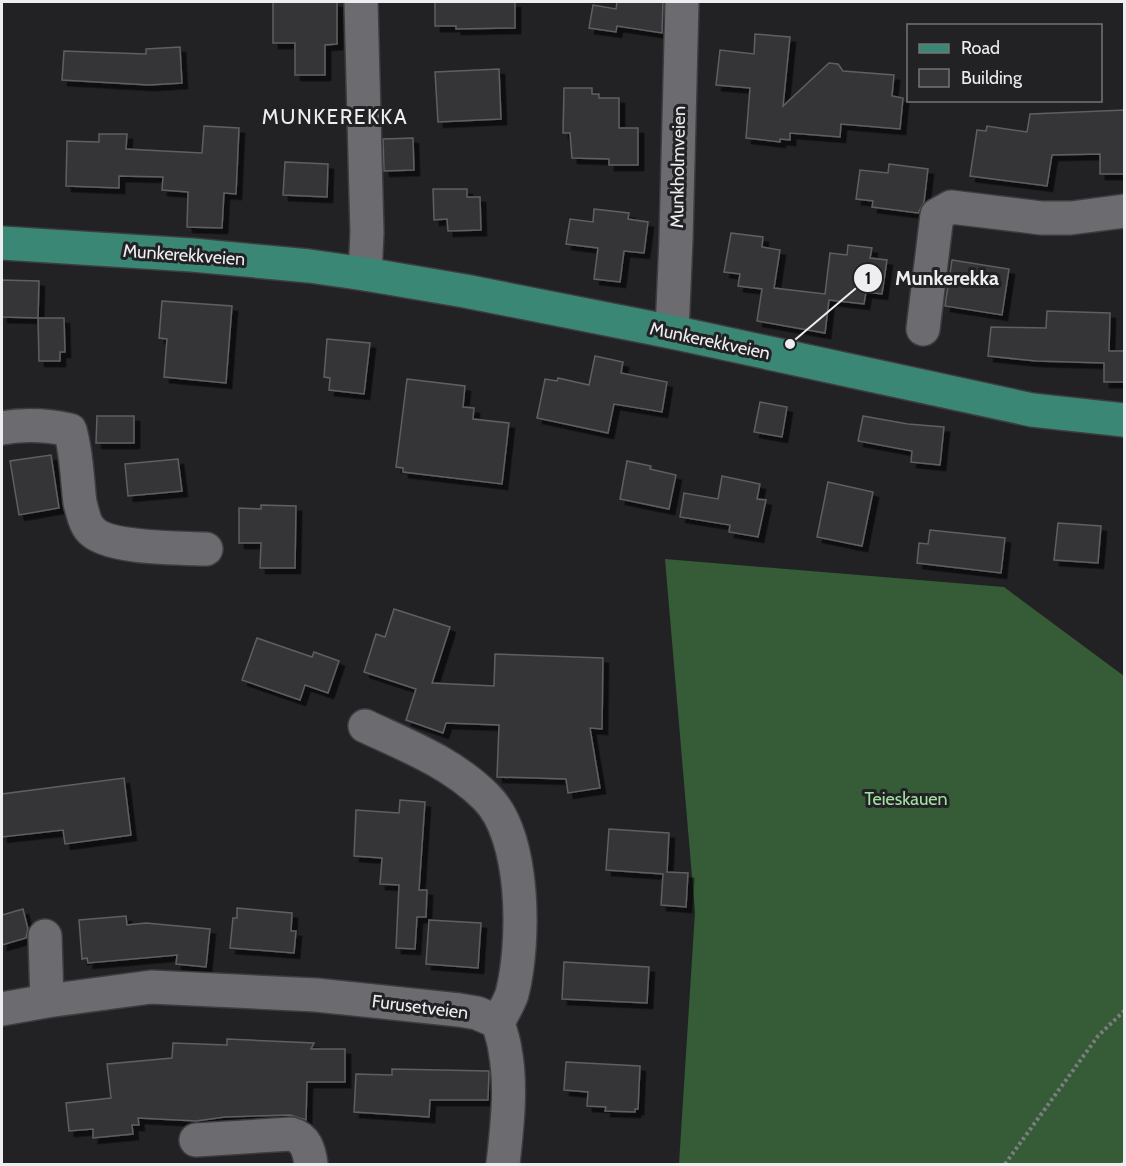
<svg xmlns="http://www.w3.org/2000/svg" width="1126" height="1166" font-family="Cabin,sans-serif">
<defs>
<filter id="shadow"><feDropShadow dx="5.5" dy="5.5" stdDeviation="0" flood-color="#0009"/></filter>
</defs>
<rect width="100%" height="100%" fill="#222225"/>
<path fill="#355b37" d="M 665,559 L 1004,587 L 1124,676 L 1124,1164 L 679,1164 L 695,912 Z"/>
<path fill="#363639" stroke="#5f5e62" stroke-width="1.5" filter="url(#shadow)" d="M 273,2 L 337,2 L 337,44 L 325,45 L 325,75 L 295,75 L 295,43 L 273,43 Z
M 435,2 L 515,2 L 515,28 L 456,29 L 456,26 L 435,26 Z
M 617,2 L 663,2 L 662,33 L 617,26 L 616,32 L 589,28 L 593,5 L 616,9 Z
M 755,34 L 790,37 L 783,106 L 829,63 L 838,64 L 843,71 L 894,75 L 892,96 L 903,98 L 900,129 L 841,124 L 840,137 L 790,133 L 790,140 L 780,139 L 780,142 L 746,138 L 750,88 L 716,85 L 720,50 L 754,54 Z
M 180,47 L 182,83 L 149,85 L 62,80 L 64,51 L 146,54 L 146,49 Z
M 499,69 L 501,119 L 438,122 L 435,72 Z
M 564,88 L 592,88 L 592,94 L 599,94 L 599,98 L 619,98 L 619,128 L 638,128 L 638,165 L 609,165 L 609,159 L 572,158 L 570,133 L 563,133 Z
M 1125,110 L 1125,174 L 1100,174 L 1100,154 L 1052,155 L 1047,186 L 970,176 L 977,130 L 986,131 L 987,126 L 1027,132 L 1030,114 Z
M 204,126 L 239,128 L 236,194 L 224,193 L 222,228 L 187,227 L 188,192 L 162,190 L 163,177 L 119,176 L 119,188 L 66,186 L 67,141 L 99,142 L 99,134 L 127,134 L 126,149 L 202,153 Z
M 413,138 L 414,170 L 384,171 L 383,139 Z
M 285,162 L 328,164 L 327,197 L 283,195 Z
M 889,164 L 928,169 L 924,202 L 918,213 L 872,207 L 873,201 L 856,199 L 860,170 L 888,173 Z
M 433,189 L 467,189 L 467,197 L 480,197 L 481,230 L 448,231 L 447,219 L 434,220 Z
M 594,209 L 629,213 L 628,219 L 648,222 L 644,253 L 624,251 L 620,282 L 594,279 L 598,248 L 566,244 L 570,219 L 593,222 Z
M 731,233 L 763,237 L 762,247 L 780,250 L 774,288 L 825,294 L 830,253 L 847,255 L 848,245 L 872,248 L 870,258 L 887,260 L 882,294 L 866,292 L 864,304 L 829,300 L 825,333 L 757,321 L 762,289 L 738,286 L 740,274 L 724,272 Z
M 952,260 L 1009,269 L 1002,315 L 945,306 Z
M 2,280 L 39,281 L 38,318 L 2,317 Z
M 162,301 L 232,306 L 226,383 L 164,377 L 167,339 L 159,338 Z
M 1047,311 L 1110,313 L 1109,351 L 1125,351 L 1125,382 L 1104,382 L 1104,363 L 1036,361 L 988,356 L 991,327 L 1046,328 Z
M 38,318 L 64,318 L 65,352 L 60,352 L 60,361 L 39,361 Z
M 327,339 L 370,343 L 364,394 L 329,390 L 330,378 L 324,377 Z
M 595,356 L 623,362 L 621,373 L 667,382 L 662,412 L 614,404 L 608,433 L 537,418 L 545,379 L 557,381 L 558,378 L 589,385 Z
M 407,379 L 465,386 L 463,407 L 474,408 L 473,419 L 509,423 L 502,484 L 403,472 L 403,468 L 396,467 Z
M 760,402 L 787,407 L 782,437 L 754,432 Z
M 97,416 L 134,416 L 134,443 L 96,443 Z
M 863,416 L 908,424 L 944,427 L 940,465 L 911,462 L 912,451 L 858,441 Z
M 51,455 L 59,508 L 19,515 L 10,461 Z
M 178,459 L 182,491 L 128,496 L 125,464 Z
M 627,461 L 651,466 L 650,469 L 676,475 L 669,509 L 620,499 Z
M 722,476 L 760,484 L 757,499 L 766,500 L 758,537 L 729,532 L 730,525 L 680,517 L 684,493 L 718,499 Z
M 828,482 L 873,492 L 862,546 L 817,537 Z
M 261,505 L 296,506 L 295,568 L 260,568 L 261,543 L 239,543 L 239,508 L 261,509 Z
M 1058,523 L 1101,526 L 1098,563 L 1054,560 Z
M 930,530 L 1005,538 L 1001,573 L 917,563 L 919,543 L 928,544 Z
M 394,609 L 450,627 L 432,683 L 494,686 L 495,654 L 603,658 L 602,729 L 590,728 L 600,788 L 568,793 L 566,779 L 497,777 L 499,725 L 446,723 L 443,733 L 406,720 L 416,689 L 364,672 L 376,634 L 385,637 Z
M 257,638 L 312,657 L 314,652 L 339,661 L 328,693 L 305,685 L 300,700 L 242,680 Z
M 124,778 L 131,835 L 65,844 L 63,830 L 2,837 L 2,794 Z
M 400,800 L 425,802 L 419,890 L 427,890 L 426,917 L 417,917 L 415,949 L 396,948 L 399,885 L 380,884 L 382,858 L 354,856 L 356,810 L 399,813 Z
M 609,829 L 669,833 L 667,872 L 688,873 L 686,907 L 661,905 L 663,874 L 606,870 Z
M 237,908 L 292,913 L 291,931 L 296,931 L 294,953 L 230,948 L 233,918 L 237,918 Z
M 23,909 L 28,929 L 26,938 L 2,945 L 2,915 Z
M 126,916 L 127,925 L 146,923 L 210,929 L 206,967 L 176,964 L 177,955 L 88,963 L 87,958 L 82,959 L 79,920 Z
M 429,920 L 481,923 L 478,968 L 426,964 Z
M 564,962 L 649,967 L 647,1003 L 562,999 Z
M 227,1039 L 314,1043 L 311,1049 L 345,1049 L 345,1082 L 307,1082 L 306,1120 L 290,1115 L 225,1117 L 196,1121 L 138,1118 L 139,1125 L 132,1125 L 133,1134 L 93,1138 L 93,1129 L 69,1131 L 66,1103 L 111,1098 L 107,1064 L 172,1058 L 173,1043 L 227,1045 Z
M 566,1062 L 640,1066 L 638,1109 L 635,1109 L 635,1112 L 605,1111 L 606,1107 L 587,1106 L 588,1092 L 564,1090 Z
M 392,1069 L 489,1071 L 488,1100 L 430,1100 L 429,1117 L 354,1112 L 356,1074 L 392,1075 Z"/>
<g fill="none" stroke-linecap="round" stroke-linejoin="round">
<g stroke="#3d3d40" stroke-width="36">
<path id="minor" d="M 361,2 L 367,233 L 365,274
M 923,329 L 937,215 L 951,207 L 1041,218 L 1071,218 L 1124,211
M 672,332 L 676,239 L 682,2
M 2,428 C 25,424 47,425 70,430 C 77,454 77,479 80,503 C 82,510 85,524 90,529 C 105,549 181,548 206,549
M 45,936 L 47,1001
M 2,1009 L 47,1001 L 151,987 L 316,995 L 459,1010 L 477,1013 L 498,1022 C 503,1013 509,1003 512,994 C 525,943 526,836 486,797 C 452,763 408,746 365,726
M 498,1022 C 500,1031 504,1040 505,1050 C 512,1086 507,1128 503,1164
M 196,1140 L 291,1134 C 306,1138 309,1150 311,1164"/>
</g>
<g stroke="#3d3d40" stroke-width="36">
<path id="major" d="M 2,243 L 192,255 L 309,266 L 365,274 L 465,291 L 672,332 L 1032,410 L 1124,420"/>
</g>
<path stroke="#7d7d80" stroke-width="4" stroke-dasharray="3 3" stroke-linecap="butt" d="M 1005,1164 L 1098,1036 L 1124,1011
M 1122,1164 L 1124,1163"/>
<use href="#minor" stroke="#6c6b6f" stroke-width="33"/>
<use href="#major" stroke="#3b8776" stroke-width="33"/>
</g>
<g text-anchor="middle" stroke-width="6" stroke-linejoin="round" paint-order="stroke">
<g font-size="18" fill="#eeeef0" stroke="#222225">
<text transform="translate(678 167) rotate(-89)" y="6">Munkholmveien</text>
<text transform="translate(184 255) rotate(4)" y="6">Munkerekkveien</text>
<text transform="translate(710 341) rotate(12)" y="6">Munkerekkveien</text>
<text transform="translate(420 1007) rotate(7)" y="6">Furusetveien</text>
</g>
<g font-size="18" fill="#a2e0a3" stroke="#222225">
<text x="906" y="805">Teieskauen</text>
</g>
<g font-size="21" letter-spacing="1.5" fill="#eeeef0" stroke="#222225">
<text x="335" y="124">MUNKEREKKA</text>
</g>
</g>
<path fill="none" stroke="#eeeef0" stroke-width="2" d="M790 344L868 278"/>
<g fill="#eeeef0" stroke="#222225" stroke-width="2">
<circle cx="790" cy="344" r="6"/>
<circle cx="868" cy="278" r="15"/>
</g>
<g font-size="18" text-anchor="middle" font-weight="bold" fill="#111">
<text x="868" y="284">1</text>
</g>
<g font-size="20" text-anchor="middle" font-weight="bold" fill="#eeeef0" stroke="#222225" stroke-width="6" stroke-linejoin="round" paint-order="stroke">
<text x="947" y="285">Munkerekka</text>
</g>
<rect width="1126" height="1166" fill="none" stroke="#eeeef0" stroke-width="6"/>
<rect x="907" y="24" width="195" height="78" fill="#222225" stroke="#747476" stroke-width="1.5"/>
<rect x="919" y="44" width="30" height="9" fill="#3b8776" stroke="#747476" stroke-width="1.5"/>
<text x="961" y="54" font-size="18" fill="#eeeef0">Road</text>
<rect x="919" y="69" width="30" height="18" fill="#363639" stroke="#747476" stroke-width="1.5"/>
<text x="961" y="84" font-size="18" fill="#eeeef0">Building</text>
</svg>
